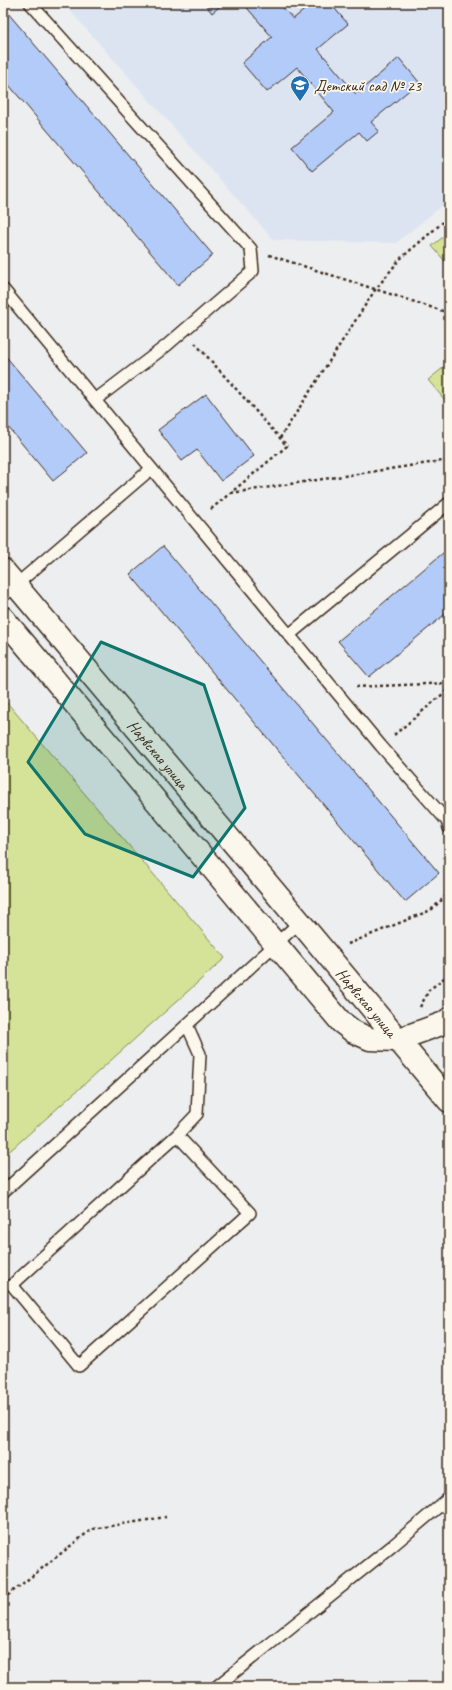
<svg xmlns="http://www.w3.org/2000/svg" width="452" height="1690" font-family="Caveat,sans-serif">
<rect width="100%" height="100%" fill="#edeeef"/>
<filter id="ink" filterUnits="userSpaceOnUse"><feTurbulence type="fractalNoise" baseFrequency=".025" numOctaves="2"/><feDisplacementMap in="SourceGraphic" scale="8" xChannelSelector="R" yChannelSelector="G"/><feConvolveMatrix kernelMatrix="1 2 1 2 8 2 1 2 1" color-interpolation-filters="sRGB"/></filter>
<g filter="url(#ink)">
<path fill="#dce4f2" d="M 63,3 L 447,3 L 449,5 L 449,200 L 396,243 L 274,240 Z"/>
<path fill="#d4e397" stroke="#88865a" d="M 449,232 L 449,266 L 432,246 Z
M 449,363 L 449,405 L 428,380 Z
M 3,698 L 225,958 L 3,1157 Z"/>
<path fill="#b3cbf9" stroke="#3b2a1e" d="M 204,3 L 224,3 L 212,13 Z
M 243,3 L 279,3 L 293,19 L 313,3 L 330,3 L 348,24 L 318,49 L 356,94 L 399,58 L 419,82 L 371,122 L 379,131 L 367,141 L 359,132 L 312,171 L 292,147 L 334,112 L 297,67 L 267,92 L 242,63 L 272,37 Z
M 7,12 L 213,255 L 178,285 L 3,78 L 3,15 Z
M 3,353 L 87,453 L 53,481 L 3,421 Z
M 206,394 L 254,456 L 221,481 L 197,450 L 182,461 L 158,430 Z
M 163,546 L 439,873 L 405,902 L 130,574 Z
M 449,548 L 449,611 L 369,677 L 338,641 Z"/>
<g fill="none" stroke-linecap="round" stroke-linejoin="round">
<g stroke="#3b2a1e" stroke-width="14">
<path id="lane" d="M 30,3 L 251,249 L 253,271 L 166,346 L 95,400
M 3,289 L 381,746 L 447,821 L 449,828
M 3,596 L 151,469
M 289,635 L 449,503
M 177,1135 L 250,1213 L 79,1366 L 12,1285 L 177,1135 L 197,1114 L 200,1054 L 187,1025
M 3,1192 L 300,922
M 216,1687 L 391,1547 L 449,1498"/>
</g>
<g stroke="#3b2a1e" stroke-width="25">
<g id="street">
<path id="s1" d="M 3,570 L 300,922 L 449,1101"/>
<path d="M 3,618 L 341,1022 L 354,1032 L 370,1039 L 397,1040 L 444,1023 L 449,1019"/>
</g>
</g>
<path stroke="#3b2a1e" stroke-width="2.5" stroke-dasharray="3 3" stroke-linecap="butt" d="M 269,255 L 449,313
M 195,343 L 287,446 L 210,510
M 280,438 L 375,290 L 400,259 L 449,217
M 231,493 L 449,460
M 356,687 L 449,683
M 394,735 L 449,689
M 348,944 L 431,910 L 449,893
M 420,1007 L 429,990 L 449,974
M 3,1599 L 92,1529 L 166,1517"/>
<use href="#lane" stroke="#fbf7ec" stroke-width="11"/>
<use href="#street" stroke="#fbf7ec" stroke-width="22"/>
</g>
</g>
<path fill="#0f766e" fill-opacity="0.2" stroke="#0f766e" stroke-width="3" stroke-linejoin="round" d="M 101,642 L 204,685 L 245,808 L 193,877 L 85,834 L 28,762 Z"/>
<defs>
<g id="school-pin" transform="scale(1)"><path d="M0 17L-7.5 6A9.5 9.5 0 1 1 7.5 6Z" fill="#1f6fb2" stroke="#fbf7ec"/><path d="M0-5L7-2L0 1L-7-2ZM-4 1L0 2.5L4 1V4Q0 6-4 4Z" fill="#fff"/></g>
</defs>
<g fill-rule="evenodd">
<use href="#school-pin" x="300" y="85"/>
</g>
<g text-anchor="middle" stroke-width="3.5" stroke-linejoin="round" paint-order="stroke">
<g font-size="16" fill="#3b2a1e" stroke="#fbf7ec" text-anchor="start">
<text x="314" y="91">Детский сад № 23</text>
</g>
<g font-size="16" fill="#3b2a1e" stroke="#fbf7ec">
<text dy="6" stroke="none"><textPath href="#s1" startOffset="241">Нарвская улица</textPath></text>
<text dy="6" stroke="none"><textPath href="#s1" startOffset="565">Нарвская улица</textPath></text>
</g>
</g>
<rect width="452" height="1690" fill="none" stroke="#fbf7ec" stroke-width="16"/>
<rect x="8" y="8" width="436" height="1674" fill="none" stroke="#3b2a1e" stroke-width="1.5" filter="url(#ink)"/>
</svg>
